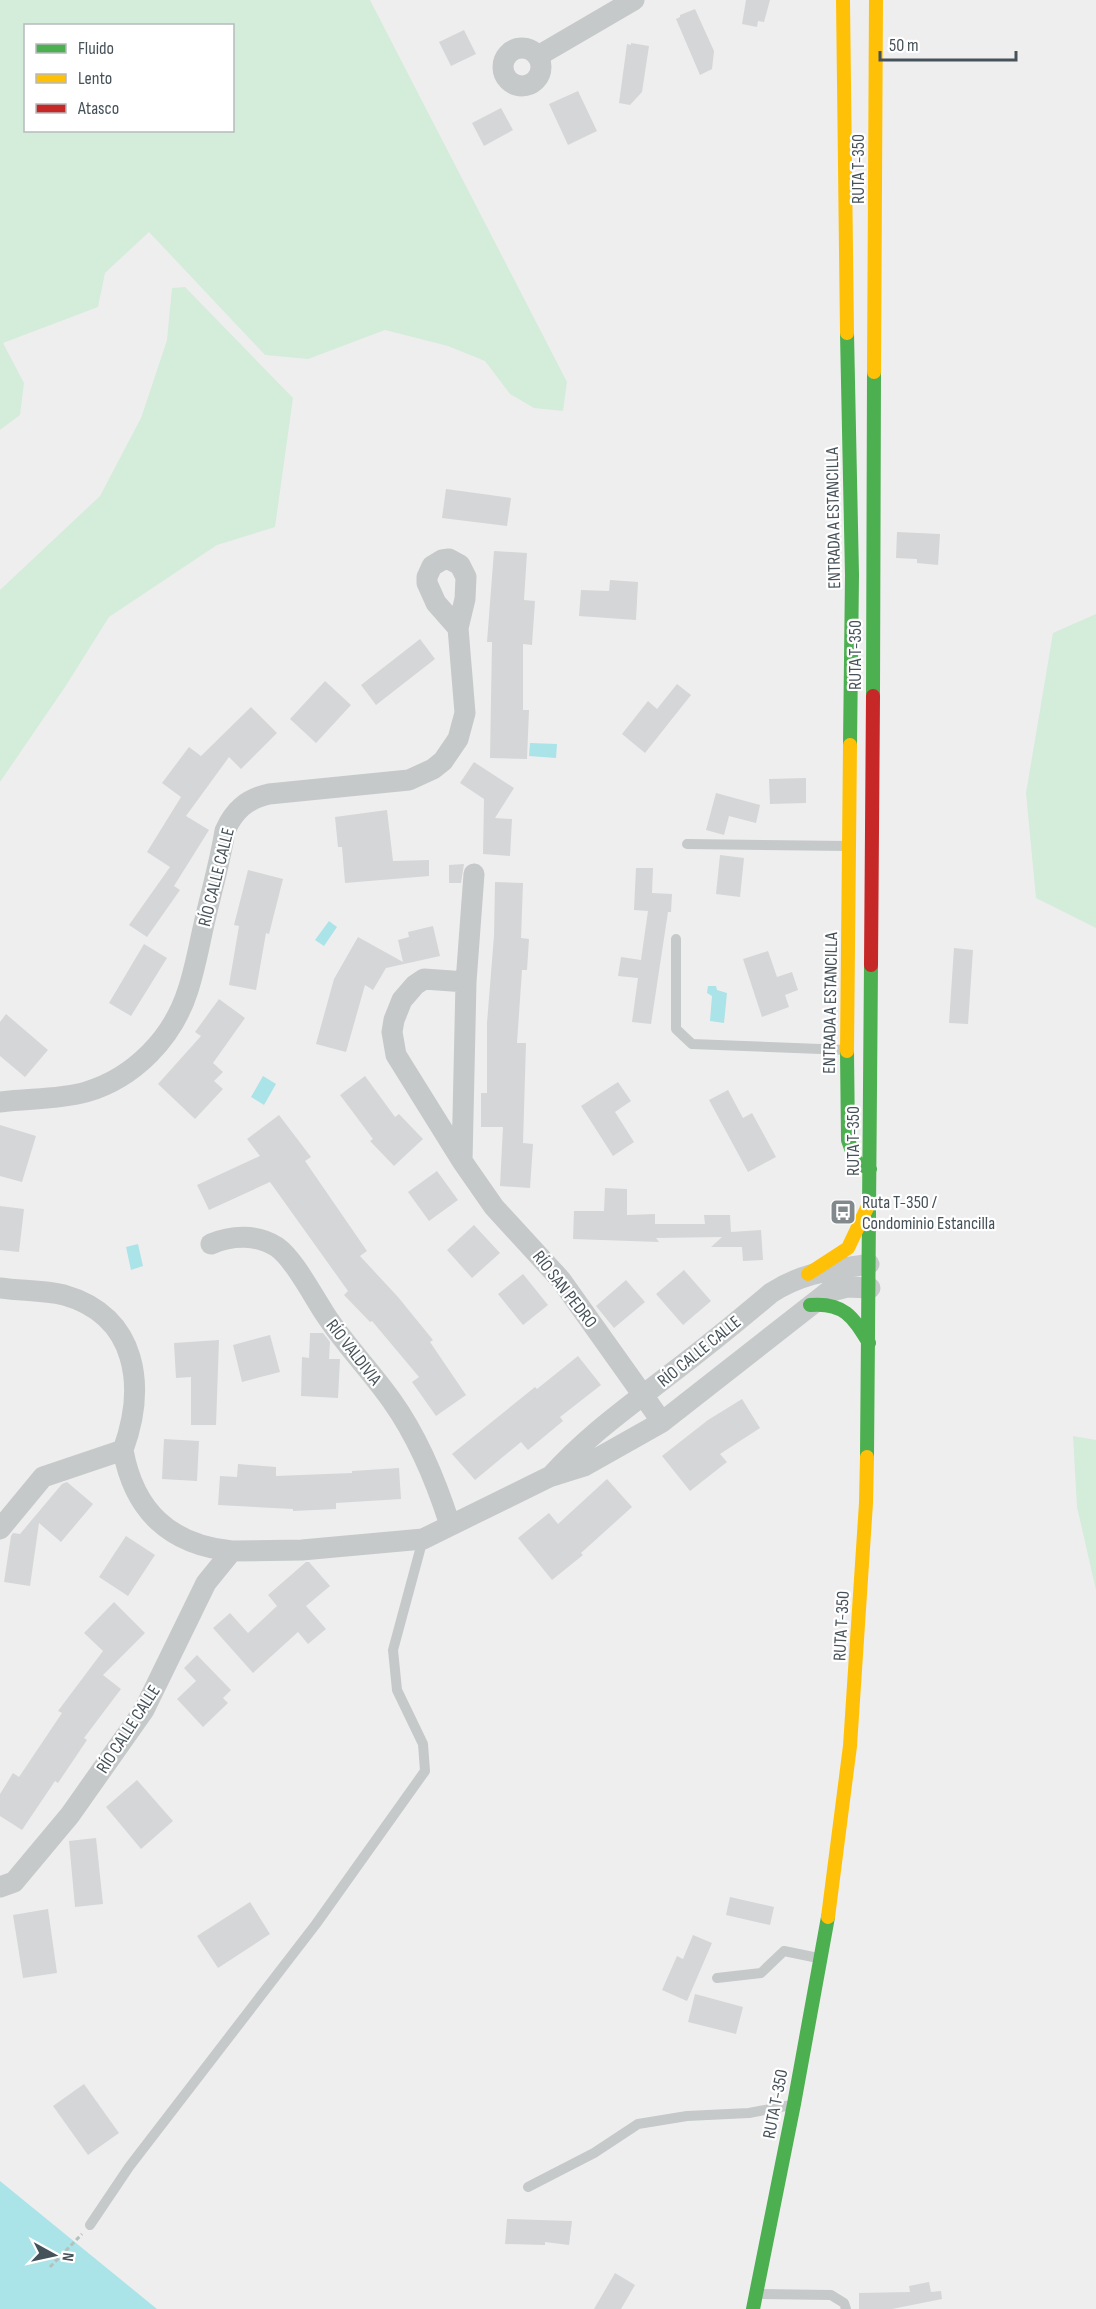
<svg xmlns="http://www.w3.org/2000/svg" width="1096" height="2309" font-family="'Sofia Sans Condensed',sans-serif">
<rect width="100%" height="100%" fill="#efeeee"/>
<path fill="#d4ecda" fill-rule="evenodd" d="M 0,0 L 370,0 L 567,382 L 563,411 L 534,408 L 510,394 L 485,361 L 448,346 L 385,330 L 308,359 L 265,355 L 149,232 L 105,273 L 98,307 L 3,343 L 24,383 L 20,415 L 0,430 ZM 26,26 L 232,26 L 232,130 L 26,130 Z
M 185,287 L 293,398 L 275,527 L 217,545 L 109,617 L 65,687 L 0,782 L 0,590 L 100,496 L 141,418 L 167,340 L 172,288 Z
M 1096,614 L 1096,928 L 1036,898 L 1026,793 L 1053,633 Z
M 1073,1436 L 1096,1440 L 1096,1590 L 1077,1507 Z"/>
<path fill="#aae3e8" d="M 530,743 L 557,744 L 556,758 L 529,756 Z
M 329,921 L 337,927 L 324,946 L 315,940 Z
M 708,986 L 716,986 L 717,990 L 727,993 L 724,1023 L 710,1021 L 712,996 L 707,993 Z
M 263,1076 L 276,1084 L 264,1105 L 251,1097 Z
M 138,1244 L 143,1266 L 131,1270 L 126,1247 Z
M 0,2181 L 157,2309 L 0,2309 Z"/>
<path fill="#d5d6d7" d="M 746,0 L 770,0 L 764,22 L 758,21 L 757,27 L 742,24 Z
M 695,9 L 714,51 L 712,69 L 700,75 L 676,19 L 680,17 L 680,15 Z
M 464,30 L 476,54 L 451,66 L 439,42 Z
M 631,43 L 649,46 L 642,92 L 630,105 L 619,103 L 627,44 L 631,45 Z
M 578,91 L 597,131 L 568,145 L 549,104 Z
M 501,108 L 513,130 L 484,146 L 472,123 Z
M 446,489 L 511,498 L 507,526 L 442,518 Z
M 897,532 L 940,534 L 938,565 L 917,563 L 917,559 L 896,558 Z
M 494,551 L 527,553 L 524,600 L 535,601 L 532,645 L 523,644 L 523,710 L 529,710 L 527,759 L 490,758 L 492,642 L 487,642 Z
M 610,580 L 638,582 L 636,620 L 579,616 L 581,590 L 609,591 Z
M 420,639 L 435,659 L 376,705 L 361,685 Z
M 325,681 L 351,705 L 316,743 L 290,719 Z
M 677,684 L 691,695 L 645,753 L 622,734 L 648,701 L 657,709 Z
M 251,707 L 277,733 L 241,769 L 229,757 L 186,816 L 209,830 L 174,886 L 180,890 L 147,937 L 129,925 L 170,867 L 147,852 L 181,797 L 162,783 L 189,747 L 201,756 Z
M 474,762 L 514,788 L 495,818 L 512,819 L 510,856 L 483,854 L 484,799 L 460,783 Z
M 806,778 L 806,803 L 770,804 L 769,779 Z
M 716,793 L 760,805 L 756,823 L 729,816 L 724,835 L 706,830 Z
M 387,810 L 393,861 L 429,860 L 429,876 L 345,883 L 342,847 L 338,847 L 335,817 Z
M 720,855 L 744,858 L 740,897 L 716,894 Z
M 464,864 L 461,883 L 449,883 L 449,865 Z
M 636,868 L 653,868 L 652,893 L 672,894 L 671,912 L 668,912 L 651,1024 L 632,1022 L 638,978 L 618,976 L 621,957 L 641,960 L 648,911 L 634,910 Z
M 248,870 L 283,879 L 269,934 L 266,933 L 256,990 L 229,985 L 239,926 L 234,925 Z
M 495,882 L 523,883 L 521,938 L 529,939 L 527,970 L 522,970 L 517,1043 L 526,1043 L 523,1143 L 533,1144 L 530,1188 L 500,1186 L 503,1127 L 481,1127 L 481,1093 L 487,1093 L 487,1023 L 494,936 Z
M 433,926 L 440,956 L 386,968 L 373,990 L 365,985 L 346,1052 L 316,1044 L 334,979 L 358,937 L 403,962 L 398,940 L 409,937 L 408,932 Z
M 144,944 L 167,958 L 131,1016 L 109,1003 Z
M 954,948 L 973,950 L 968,1024 L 949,1023 Z
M 768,951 L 777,977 L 792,972 L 798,990 L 785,995 L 789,1007 L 762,1017 L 743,959 Z
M 219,999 L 245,1018 L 213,1063 L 223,1072 L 214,1081 L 223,1089 L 195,1119 L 158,1084 L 201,1036 L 195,1032 Z
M 6,1014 L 48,1050 L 25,1077 L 0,1056 L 0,1022 Z
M 365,1076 L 395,1117 L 399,1114 L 423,1139 L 394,1166 L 370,1141 L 373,1139 L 340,1095 Z
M 618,1082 L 631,1101 L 615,1112 L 634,1142 L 613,1156 L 581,1106 Z
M 728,1090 L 743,1118 L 752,1113 L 776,1157 L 748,1172 L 709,1100 Z
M 279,1115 L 311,1157 L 305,1161 L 367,1251 L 360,1256 L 398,1297 L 433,1340 L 430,1342 L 466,1395 L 436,1416 L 412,1382 L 419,1377 L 372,1321 L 370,1322 L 344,1295 L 348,1291 L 270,1182 L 209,1210 L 197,1185 L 260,1156 L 247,1139 Z
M 0,1125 L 36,1136 L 22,1182 L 0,1176 Z
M 437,1171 L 458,1200 L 429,1221 L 408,1192 Z
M 605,1188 L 627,1189 L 627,1215 L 655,1214 L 655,1224 L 705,1224 L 704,1215 L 730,1215 L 731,1232 L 761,1230 L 763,1260 L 743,1261 L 742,1247 L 711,1247 L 722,1237 L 656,1238 L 659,1242 L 573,1239 L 574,1211 L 604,1211 Z
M 0,1206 L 24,1209 L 19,1252 L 0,1250 Z
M 474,1225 L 500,1253 L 472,1278 L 447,1250 Z
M 684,1270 L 711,1301 L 683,1325 L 656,1294 Z
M 523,1274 L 548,1305 L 523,1325 L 498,1294 Z
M 626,1280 L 645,1302 L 614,1328 L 596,1306 Z
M 310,1333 L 323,1333 L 330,1342 L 329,1359 L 340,1359 L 338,1398 L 301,1396 L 302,1357 L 309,1358 Z
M 270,1335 L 280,1372 L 242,1382 L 233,1345 Z
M 219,1340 L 216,1425 L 191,1425 L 191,1377 L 176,1378 L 174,1343 Z
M 578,1356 L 601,1385 L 560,1417 L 563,1421 L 528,1450 L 521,1442 L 475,1480 L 452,1454 L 535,1387 L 537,1389 Z
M 742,1399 L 760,1428 L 720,1454 L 727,1462 L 690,1491 L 662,1456 L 708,1420 Z
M 164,1439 L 199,1441 L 197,1481 L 162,1479 Z
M 238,1464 L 276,1467 L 276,1476 L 352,1473 L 352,1471 L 399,1468 L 401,1499 L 336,1503 L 336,1509 L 293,1511 L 293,1509 L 218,1505 L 220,1476 L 237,1477 Z
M 607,1479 L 632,1507 L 581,1553 L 583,1555 L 552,1580 L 518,1538 L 549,1513 L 558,1524 Z
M 67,1482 L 93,1504 L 61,1542 L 39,1523 L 30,1586 L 4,1582 L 11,1536 L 13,1533 L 20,1534 L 62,1484 Z
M 126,1536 L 155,1555 L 128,1596 L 99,1577 Z
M 306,1562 L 309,1562 L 330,1586 L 306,1606 L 326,1629 L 308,1644 L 298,1632 L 253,1673 L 213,1628 L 230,1613 L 248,1633 L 277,1606 L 268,1595 Z
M 114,1602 L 145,1633 L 103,1675 L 121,1689 L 84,1738 L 87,1740 L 58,1783 L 55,1781 L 22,1830 L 0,1816 L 0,1794 L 13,1773 L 19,1777 L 62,1713 L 58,1711 L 103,1651 L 84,1633 Z
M 197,1655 L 231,1690 L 223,1698 L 228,1703 L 203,1727 L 177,1699 L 196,1681 L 184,1668 Z
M 137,1780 L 173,1821 L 141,1849 L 106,1807 Z
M 96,1838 L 103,1904 L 75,1907 L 69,1841 Z
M 730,1897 L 774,1907 L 770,1925 L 726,1915 Z
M 250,1902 L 270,1934 L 218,1968 L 197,1936 Z
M 48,1909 L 57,1973 L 23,1978 L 13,1915 Z
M 693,1935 L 712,1943 L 687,2001 L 662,1990 L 677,1956 L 683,1959 Z
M 695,1994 L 743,2007 L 736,2034 L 688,2022 Z
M 84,2084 L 119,2133 L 88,2155 L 53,2106 Z
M 507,2219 L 572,2221 L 569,2245 L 545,2242 L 545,2245 L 505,2244 Z
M 615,2273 L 635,2285 L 621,2309 L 594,2309 Z
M 929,2282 L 931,2292 L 941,2291 L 942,2299 L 892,2309 L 859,2309 L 859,2293 L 910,2292 L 909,2286 Z"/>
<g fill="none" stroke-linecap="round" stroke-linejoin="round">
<path stroke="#b5c1bc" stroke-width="3" stroke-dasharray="4.5 3" stroke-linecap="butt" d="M 50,2267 L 82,2234"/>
<path stroke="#c5c9ca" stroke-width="10" d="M 687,844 L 849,846
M 676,939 L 676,1029 L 692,1044 L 847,1050
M 717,1978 L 761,1973 L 784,1951 L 818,1958
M 528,2187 L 594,2153 L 638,2124 L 687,2116 L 749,2113 L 791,2105
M 90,2225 L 129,2167 L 316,1924 L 425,1771 L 423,1744 L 397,1690 L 393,1650 L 423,1539
M 759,2294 L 831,2295 L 844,2303 L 846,2309"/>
<path stroke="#c5c9ca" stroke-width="21" d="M503 67a19 19 0 1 1 38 0a19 19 0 1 1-38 0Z
M 538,56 L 634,0
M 474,874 L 466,982 L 462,1161 L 494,1207 L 561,1280 L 662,1422
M 0,1102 C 29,1098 57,1100 86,1092 C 134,1078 173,1038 188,990 C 195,969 199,946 204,924 C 211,893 220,862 225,831 C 234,810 247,799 269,794 L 409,780 L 433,769 L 443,761 L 458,739 L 465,713 L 458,628 L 465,599 L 466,577 L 460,565 L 449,559 L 442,560 L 432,566 L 427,577 L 427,583 L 436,603 L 458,628
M 462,1161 L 396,1055 L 392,1032 L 394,1020 L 402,1000 L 415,985 L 424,979 L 466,982
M 211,1244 C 232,1235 257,1234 277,1247 C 294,1259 313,1296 325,1314 C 345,1345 371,1371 392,1401 C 419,1439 436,1481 450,1525
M 0,1288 C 21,1291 43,1290 64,1295 C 138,1316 146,1387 123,1450 L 43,1477 L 0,1529
M 123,1450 C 134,1511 170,1545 232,1551
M 550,1477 C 589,1434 628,1407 673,1372 C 706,1347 739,1320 771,1293 C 803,1272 833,1270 869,1264
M 0,1887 L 14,1882 L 70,1815 L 144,1710 L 206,1583 L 232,1551 L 302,1550 L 423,1539 L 549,1477 L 584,1466 L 662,1422 L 828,1292 L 847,1287 L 870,1288"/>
<path stroke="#4caf50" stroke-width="14" d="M 847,333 L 852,575 L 850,745
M 873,696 L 874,372
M 847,1051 L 848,1140 L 856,1162 L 870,1169
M 810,1305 C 844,1302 853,1317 869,1343
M 867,1457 L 871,965
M 753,2309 L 794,2104 L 828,1917"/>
<path stroke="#ffc107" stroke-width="14" d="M 843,0 L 847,333
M 874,372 L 876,0
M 847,1051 L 850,745
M 808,1274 L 848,1248 L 867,1208
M 828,1917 L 850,1746 L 866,1503 L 867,1457"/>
<path stroke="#c62828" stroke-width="14" d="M 871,965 L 873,696"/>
</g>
<defs>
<g id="bus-square" transform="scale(1.35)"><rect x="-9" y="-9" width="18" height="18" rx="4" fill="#81898d" stroke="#fff"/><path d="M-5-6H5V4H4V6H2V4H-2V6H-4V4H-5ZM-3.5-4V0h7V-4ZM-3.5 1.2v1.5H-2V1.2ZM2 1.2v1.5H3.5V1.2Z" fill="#fff"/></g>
</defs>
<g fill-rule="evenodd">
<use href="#bus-square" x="843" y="1212"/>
</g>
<g text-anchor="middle" stroke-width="4.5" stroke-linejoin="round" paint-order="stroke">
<g font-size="18" fill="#465259" stroke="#fff">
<text transform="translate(858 169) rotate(-90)" y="6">RUTA T-350</text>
<text transform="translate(833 518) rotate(-91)" y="6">ENTRADA A ESTANCILLA</text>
<text transform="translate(855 655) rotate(-90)" y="6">RUTA T-350</text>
<text transform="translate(216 877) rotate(-76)" y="6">RÍO CALLE CALLE</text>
<text transform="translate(830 1003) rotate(-89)" y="6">ENTRADA A ESTANCILLA</text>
<text transform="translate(853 1141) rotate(-90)" y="6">RUTA T-350</text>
<text transform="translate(565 1289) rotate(52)" y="6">RÍO SAN PEDRO</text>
<text transform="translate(699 1351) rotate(-39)" y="6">RÍO CALLE CALLE</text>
<text transform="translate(354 1352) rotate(52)" y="6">RÍO VALDIVIA</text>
<text transform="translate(841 1626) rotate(-87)" y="6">RUTA T-350</text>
<text transform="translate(128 1729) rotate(-57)" y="6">RÍO CALLE CALLE</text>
<text transform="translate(775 2104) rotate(-79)" y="6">RUTA T-350</text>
</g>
<g font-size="18" fill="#465259" stroke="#fff" text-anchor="start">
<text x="862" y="1208">Ruta T-350 /<tspan x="862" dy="21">Condominio Estancilla</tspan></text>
</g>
</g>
<rect x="24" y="24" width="210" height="108" fill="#ffffff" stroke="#b5babd" stroke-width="1.5"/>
<rect x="36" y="44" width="30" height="9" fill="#4caf50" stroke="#b5babd" stroke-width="1.5"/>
<text x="78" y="54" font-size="18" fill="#465259">Fluido</text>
<rect x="36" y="74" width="30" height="9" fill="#ffc107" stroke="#b5babd" stroke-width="1.5"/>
<text x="78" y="84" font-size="18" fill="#465259">Lento</text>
<rect x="36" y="104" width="30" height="9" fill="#c62828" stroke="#b5babd" stroke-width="1.5"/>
<text x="78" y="114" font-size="18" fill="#465259">Atasco</text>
<g transform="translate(54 2255) rotate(98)" stroke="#ffffff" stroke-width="4.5" paint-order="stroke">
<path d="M0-4.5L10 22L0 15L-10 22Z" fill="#465259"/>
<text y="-9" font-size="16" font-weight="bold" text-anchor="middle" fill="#465259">N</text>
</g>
<path d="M880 51v9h136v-9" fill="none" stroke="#465259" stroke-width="3"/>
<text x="889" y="51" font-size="18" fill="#465259" stroke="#ffffff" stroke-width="4.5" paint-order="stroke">50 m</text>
</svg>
